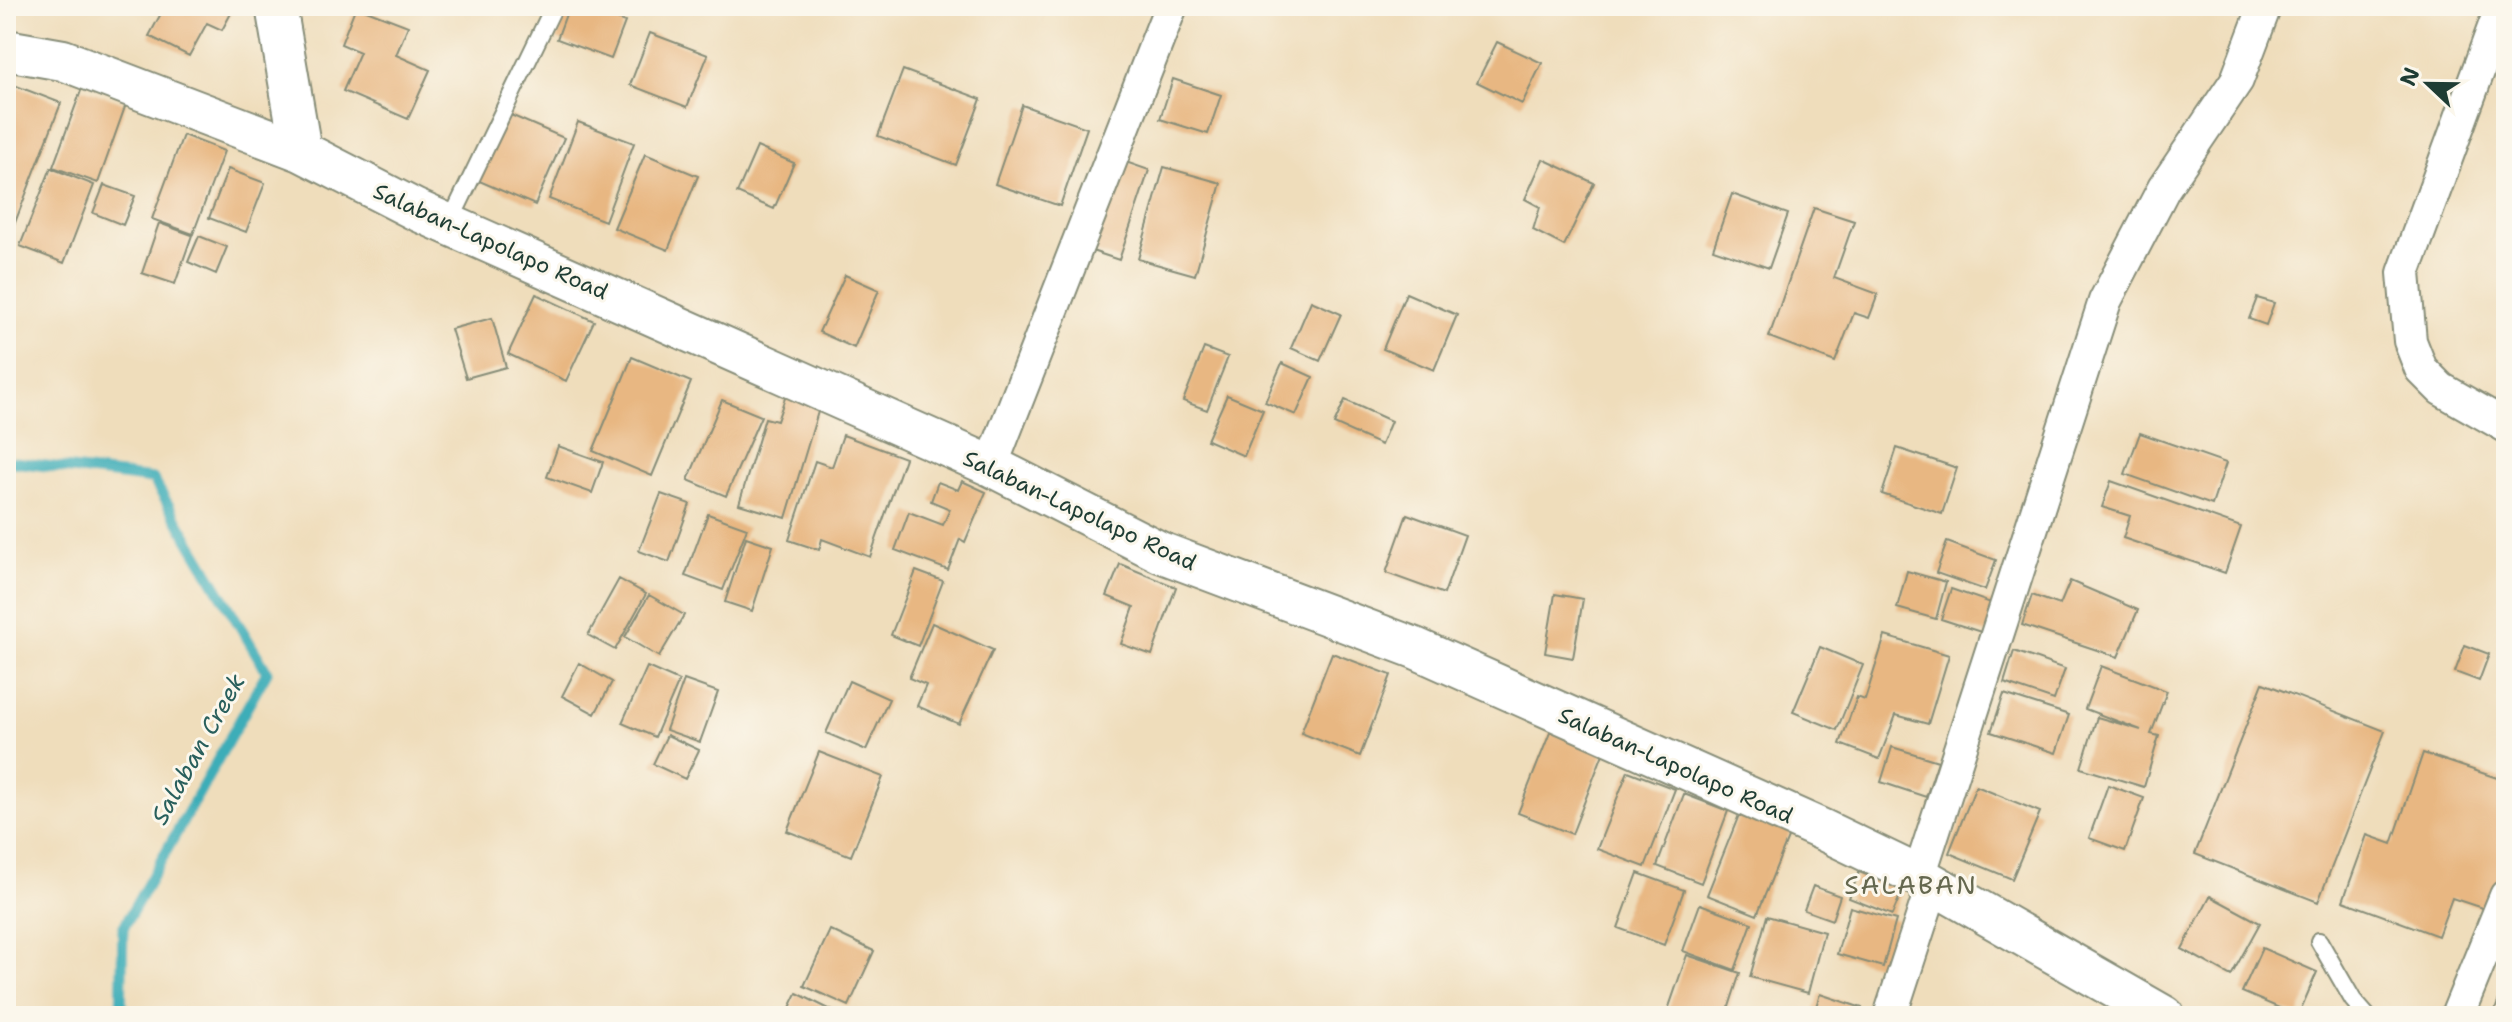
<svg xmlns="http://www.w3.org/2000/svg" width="2512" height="1022" font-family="'Shantell Sans',sans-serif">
<rect width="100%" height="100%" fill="#fbf7ec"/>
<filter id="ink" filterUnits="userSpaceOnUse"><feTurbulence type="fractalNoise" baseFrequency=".0125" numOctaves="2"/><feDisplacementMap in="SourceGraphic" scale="16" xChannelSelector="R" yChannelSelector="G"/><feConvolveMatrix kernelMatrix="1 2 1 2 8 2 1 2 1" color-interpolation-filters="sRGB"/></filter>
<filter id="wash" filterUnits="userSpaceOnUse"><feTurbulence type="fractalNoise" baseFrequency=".006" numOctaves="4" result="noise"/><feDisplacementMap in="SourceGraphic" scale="32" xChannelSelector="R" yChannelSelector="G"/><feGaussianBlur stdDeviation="1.8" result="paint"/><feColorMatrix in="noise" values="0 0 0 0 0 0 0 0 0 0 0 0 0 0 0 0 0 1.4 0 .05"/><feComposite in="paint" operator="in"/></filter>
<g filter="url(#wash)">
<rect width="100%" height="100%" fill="#efddbb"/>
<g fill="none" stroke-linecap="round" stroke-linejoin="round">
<path stroke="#3dadb8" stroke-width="11" d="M 6,461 L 153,479 L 267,672 L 123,928 L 121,1016"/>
</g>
<g id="blocks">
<path fill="#e8b782" d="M 165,6 L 235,6 L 222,30 L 207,23 L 189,56 L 149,36 Z
M 356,6 L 408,26 L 396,55 L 430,70 L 408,119 L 343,91 L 360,52 L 341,44 Z
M 569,6 L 582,6 L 625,22 L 611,59 L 557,39 Z
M 650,33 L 708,55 L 687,107 L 630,85 Z
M 1497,42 L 1542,63 L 1522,104 L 1477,82 Z
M 903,70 L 981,99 L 956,165 L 878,136 Z
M 1173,79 L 1221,95 L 1208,134 L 1160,119 Z
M 6,82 L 61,103 L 6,246 Z
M 82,88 L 126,104 L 98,183 L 53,167 Z
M 1022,105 L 1087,128 L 1060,206 L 995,184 Z
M 506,113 L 564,138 L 535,205 L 477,180 Z
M 578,122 L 634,143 L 605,221 L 549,199 Z
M 183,135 L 224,151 L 193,234 L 152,219 Z
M 757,147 L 794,163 L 774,209 L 737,193 Z
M 645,154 L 698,176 L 668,250 L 614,228 Z
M 1543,159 L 1594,183 L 1564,246 L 1533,230 L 1540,207 L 1525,199 Z
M 1120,160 L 1149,170 L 1119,260 L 1089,250 Z
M 1164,167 L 1221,183 L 1195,275 L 1138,259 Z
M 51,168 L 94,185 L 64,263 L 20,246 Z
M 228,169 L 265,183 L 246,232 L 209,218 Z
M 104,185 L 135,196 L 123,225 L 93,213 Z
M 1732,194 L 1788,214 L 1769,268 L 1713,249 Z
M 1814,208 L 1854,221 L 1834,278 L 1878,294 L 1869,318 L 1854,313 L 1835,362 L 1769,337 Z
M 159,223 L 192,235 L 175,284 L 142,273 Z
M 199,236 L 227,247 L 216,274 L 188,262 Z
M 845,275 L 879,290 L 854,348 L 819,332 Z
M 1406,293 L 1457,315 L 1434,370 L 1383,349 Z
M 536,294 L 594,321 L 566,381 L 508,354 Z
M 2257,298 L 2274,303 L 2266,325 L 2249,319 Z
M 1311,301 L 1341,314 L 1320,361 L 1291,348 Z
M 492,318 L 506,367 L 466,378 L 451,329 Z
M 1204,348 L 1228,357 L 1207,410 L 1183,401 Z
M 632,357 L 691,382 L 652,476 L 593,451 Z
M 1282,363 L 1313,377 L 1296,415 L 1265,402 Z
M 786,395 L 820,405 L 786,518 L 739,504 L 765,418 L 777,421 Z
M 1227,395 L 1263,410 L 1244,456 L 1207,440 Z
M 722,400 L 761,416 L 726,496 L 688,480 Z
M 1345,400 L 1391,421 L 1381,445 L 1334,424 Z
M 2140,433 L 2226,463 L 2212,505 L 2125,474 Z
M 843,435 L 905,458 L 870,557 L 822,539 L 819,550 L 789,540 L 815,461 L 832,467 Z
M 558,446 L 603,462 L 592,493 L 547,477 Z
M 1897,448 L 1957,468 L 1942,514 L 1882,494 Z
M 962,481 L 986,492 L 965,542 L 960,539 L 948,570 L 895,550 L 909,512 L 943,525 L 950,509 L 931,501 L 938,482 L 958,490 Z
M 2111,481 L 2241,527 L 2225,573 L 2123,538 L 2130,516 L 2102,507 Z
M 661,494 L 690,504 L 669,562 L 639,551 Z
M 708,514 L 747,528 L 723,590 L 685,576 Z
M 1407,514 L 1465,535 L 1444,594 L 1386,573 Z
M 746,537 L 773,546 L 752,611 L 725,602 Z
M 1947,542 L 1996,560 L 1985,590 L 1936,573 Z
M 1120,564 L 1176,587 L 1152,655 L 1121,644 L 1134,607 L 1107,596 Z
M 916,571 L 943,581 L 918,646 L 891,635 Z
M 1907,571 L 1946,582 L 1936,619 L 1897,608 Z
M 619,579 L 646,594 L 615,650 L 588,635 Z
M 2070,581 L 2138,610 L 2118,657 L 2022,625 L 2032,595 L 2060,605 Z
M 1951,589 L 1997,605 L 1987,634 L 1941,619 Z
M 1555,594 L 1583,599 L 1573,658 L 1545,653 Z
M 649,595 L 684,615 L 659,657 L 625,637 Z
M 932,623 L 993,650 L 959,724 L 917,706 L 926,685 L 909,678 Z
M 1885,636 L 1949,655 L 1928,724 L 1896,715 L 1879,759 L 1840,744 L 1857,697 L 1865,700 Z
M 2465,645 L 2489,654 L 2479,681 L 2455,672 Z
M 1820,647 L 1863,665 L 1837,730 L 1793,712 Z
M 2014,651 L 2065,669 L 2054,700 L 2004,683 Z
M 1332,653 L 1391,675 L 1360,756 L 1301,733 Z
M 579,663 L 612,682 L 595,714 L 562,696 Z
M 2101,666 L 2167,691 L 2151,734 L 2159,736 L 2144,787 L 2081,768 L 2097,717 L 2141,730 L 2085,709 Z
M 647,667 L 679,681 L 655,737 L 622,723 Z
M 684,680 L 718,692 L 700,742 L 666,730 Z
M 849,681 L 889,699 L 866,750 L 826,733 Z
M 2263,683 L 2385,731 L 2318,902 L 2195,854 Z
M 2004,694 L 2069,715 L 2056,753 L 1991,732 Z
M 1551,730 L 1604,751 L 1572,834 L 1518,813 Z
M 667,735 L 699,750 L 685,779 L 653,764 Z
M 1892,747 L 1938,761 L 1926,797 L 1881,782 Z
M 819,752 L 883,777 L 851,856 L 787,831 Z
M 2423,753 L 2506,781 L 2506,876 L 2494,912 L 2452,898 L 2438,936 L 2343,901 L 2367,835 L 2392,844 Z
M 1628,771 L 1675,789 L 1645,867 L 1597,849 Z
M 2108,785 L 2144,798 L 2125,851 L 2089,838 Z
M 1976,786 L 2040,812 L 2012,879 L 1949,853 Z
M 1684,794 L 1728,811 L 1701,883 L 1657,866 Z
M 1741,810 L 1791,830 L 1757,915 L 1707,895 Z
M 1859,872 L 1903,889 L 1892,915 L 1849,898 Z
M 1638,873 L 1684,890 L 1664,945 L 1618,928 Z
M 1813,886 L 1840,896 L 1832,920 L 1804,910 Z
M 2210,896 L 2260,923 L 2231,976 L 2182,949 Z
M 1700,904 L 1752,923 L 1735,970 L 1683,951 Z
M 1850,907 L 1896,920 L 1883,967 L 1837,954 Z
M 1767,916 L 1824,932 L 1808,993 L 1750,977 Z
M 830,930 L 874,951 L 849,1006 L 804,986 Z
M 2262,948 L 2317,972 L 2298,1016 L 2242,992 Z
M 1687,955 L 1740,973 L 1726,1016 L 1685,1016 L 1668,1010 Z
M 2506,980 L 2506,1016 L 2493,1016 Z
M 797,993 L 843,1016 L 786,1016 Z
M 1820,994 L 1862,1008 L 1860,1016 L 1813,1016 Z"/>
</g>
</g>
<g filter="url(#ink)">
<use href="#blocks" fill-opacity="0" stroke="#878d78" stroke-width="2"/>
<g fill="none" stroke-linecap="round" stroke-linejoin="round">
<g stroke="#878d78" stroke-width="20">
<path id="service" d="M 449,224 L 554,6
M 2319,941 L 2353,1000 L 2367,1016"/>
</g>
<g stroke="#878d78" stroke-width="36">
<path id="minor" d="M 2502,6 L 2404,273 L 2410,341 L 2421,369 L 2441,389 L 2506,426
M 991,466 L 1171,6
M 1919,876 L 2105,301 L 2164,188 L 2237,80 L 2265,6
M 1890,1016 L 1933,884
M 2457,1016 L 2506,896"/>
</g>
<g stroke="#878d78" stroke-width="44">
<path id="tertiary" d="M 276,6 L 301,151 L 414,209 L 991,466 L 1160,552 L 1415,648 L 1823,830 L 1919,876 L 2164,1016
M 6,50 L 63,60 L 301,151"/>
</g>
<use href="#service" stroke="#fff" stroke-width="16"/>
<use href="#minor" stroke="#fff" stroke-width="32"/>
<use href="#tertiary" stroke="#fff" stroke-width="40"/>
</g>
</g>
<g text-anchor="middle" stroke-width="6" stroke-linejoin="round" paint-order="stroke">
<g font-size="22" fill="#1f3d34" stroke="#fbf7ec">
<text transform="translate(491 241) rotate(24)" y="8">Salaban-Lapolapo Road</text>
<text transform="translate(1080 510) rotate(25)" y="8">Salaban-Lapolapo Road</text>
<text transform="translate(1676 765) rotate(24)" y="8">Salaban-Lapolapo Road</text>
</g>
<g font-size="24" font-style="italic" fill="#285f5c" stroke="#fbf7ec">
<text transform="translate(198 749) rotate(-61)" y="8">Salaban Creek</text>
</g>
<g font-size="26" letter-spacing="2" fill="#65684f" stroke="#fbf7ec">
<text x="1911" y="894">SALABAN</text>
</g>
</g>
<rect width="2512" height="1022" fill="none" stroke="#fbf7ec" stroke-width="32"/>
<g transform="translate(2428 84) rotate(292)" stroke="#fbf7ec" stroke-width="6" paint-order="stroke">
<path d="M0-6L14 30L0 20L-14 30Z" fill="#1f3d34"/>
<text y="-12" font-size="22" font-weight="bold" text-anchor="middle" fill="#1f3d34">N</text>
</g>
</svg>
